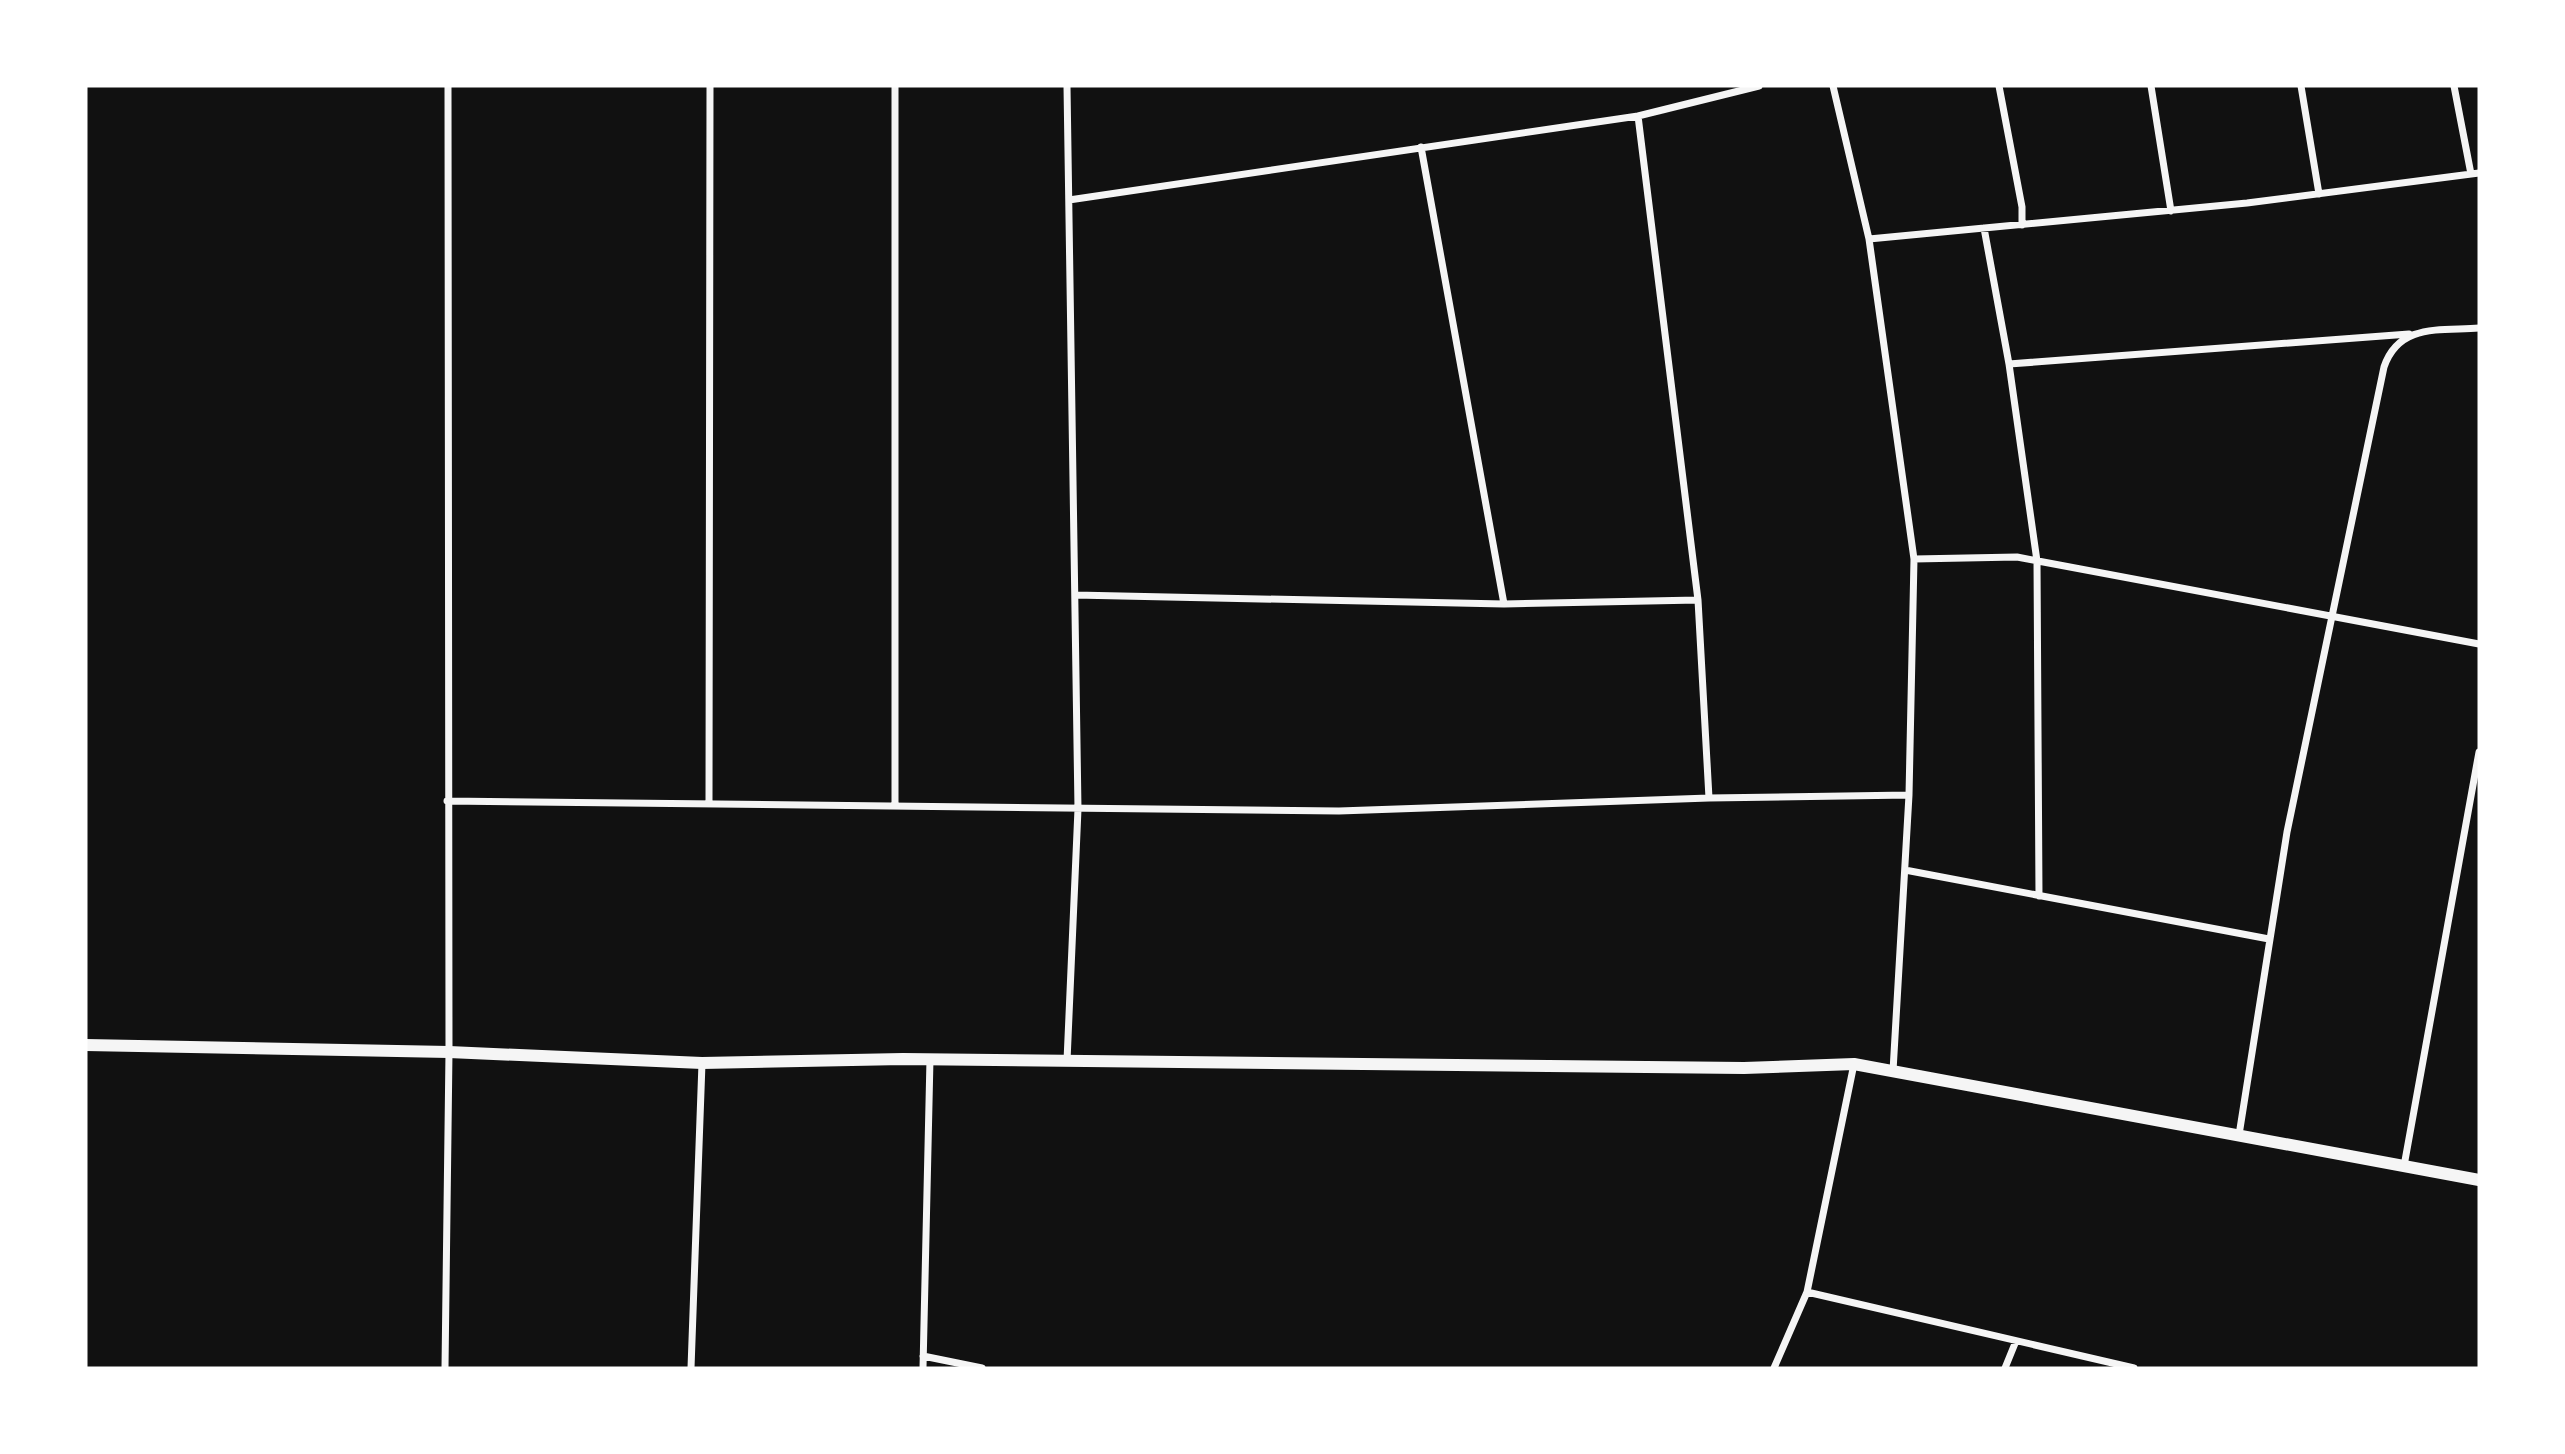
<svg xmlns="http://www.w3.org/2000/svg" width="2565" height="1454" font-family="'Asap Condensed',sans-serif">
<rect width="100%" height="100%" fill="#111"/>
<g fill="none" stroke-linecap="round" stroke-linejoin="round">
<path stroke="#f5f5f5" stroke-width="7" d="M 1999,86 L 2022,207 L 2022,225
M 2151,86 L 2171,211
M 2301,86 L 2319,194
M 2454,86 L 2471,174
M 1638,116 L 1759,86
M 1421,147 L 1504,604
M 1069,200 L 1638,116 L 1698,600 L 1504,604 L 1075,595
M 1984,228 L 2009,364 L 2037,561 L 2039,896
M 1869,239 L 2247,203 L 2479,173
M 2009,364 L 2409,334
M 1914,559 L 2017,557 L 2479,644
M 1698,600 L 1709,798
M 447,801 L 1339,811 L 1709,798 L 1909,795 L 1914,559 L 1869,239 L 1833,86
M 709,804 L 710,86
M 895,806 L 895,86
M 1905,870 L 2269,939
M 1067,1061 L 1078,809 L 1067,86
M 1893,1071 L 1909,795
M 2239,1135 L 2287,832 L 2384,367 C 2399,323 2440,331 2479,328
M 2404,1166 L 2479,752
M 1807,1292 L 2134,1368
M 923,1356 L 982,1368
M 445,1368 L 449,1052 L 448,86
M 691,1368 L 702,1063
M 923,1368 L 930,1059
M 1774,1368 L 1807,1292 L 1854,1064
M 2005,1368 L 2016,1341"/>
<path stroke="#f5f5f5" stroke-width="12" d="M 86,1045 L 449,1052 L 702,1063 L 903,1059 L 1744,1068 L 1854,1064 L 2479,1180"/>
</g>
<rect width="2565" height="1454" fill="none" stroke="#ffffff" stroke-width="175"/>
</svg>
